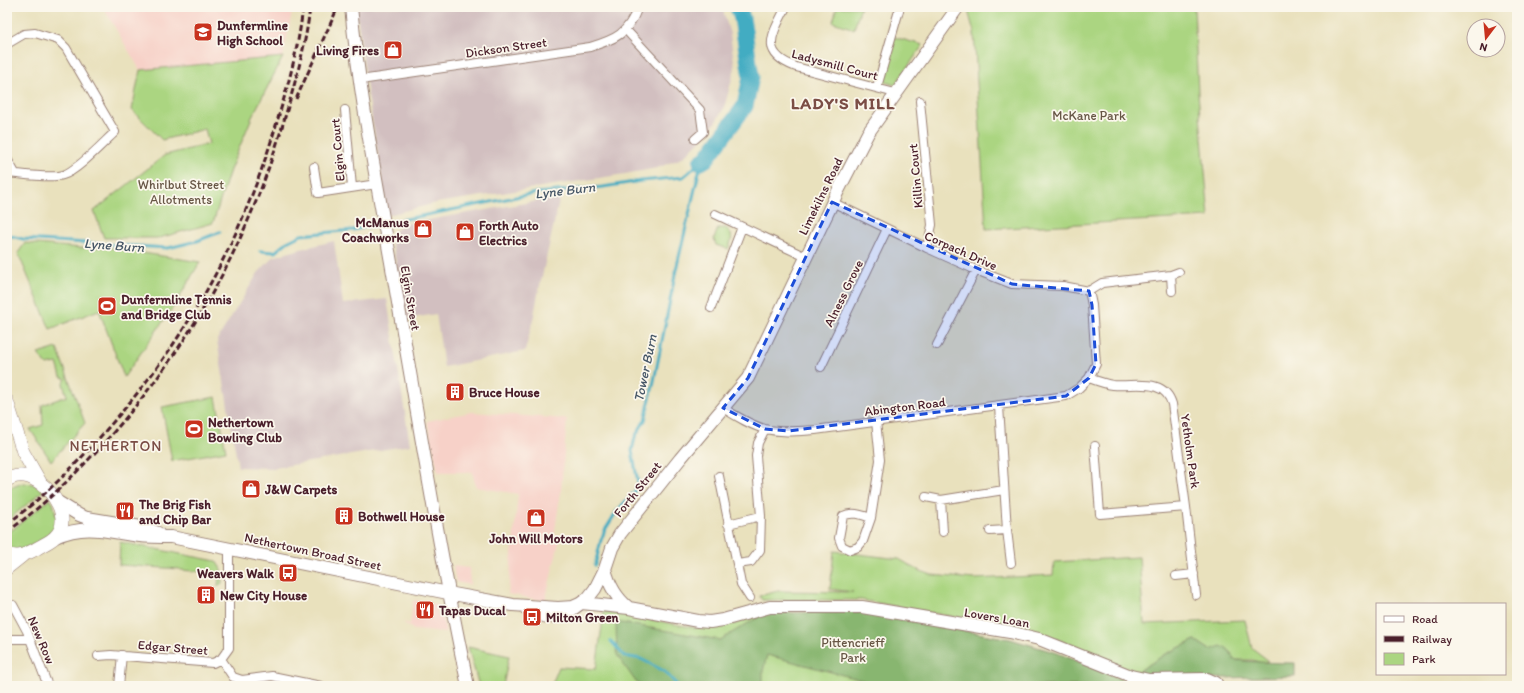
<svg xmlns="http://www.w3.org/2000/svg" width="1524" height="693" font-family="Itim,sans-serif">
<rect width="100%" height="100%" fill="#fbf7ec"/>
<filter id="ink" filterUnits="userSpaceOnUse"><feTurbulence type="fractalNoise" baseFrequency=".025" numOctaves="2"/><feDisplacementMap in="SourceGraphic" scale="8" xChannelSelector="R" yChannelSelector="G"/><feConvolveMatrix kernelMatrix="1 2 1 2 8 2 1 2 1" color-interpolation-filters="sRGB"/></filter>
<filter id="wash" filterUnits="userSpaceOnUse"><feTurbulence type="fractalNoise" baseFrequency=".012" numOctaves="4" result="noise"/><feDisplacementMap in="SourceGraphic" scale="16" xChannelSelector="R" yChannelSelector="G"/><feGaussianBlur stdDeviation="0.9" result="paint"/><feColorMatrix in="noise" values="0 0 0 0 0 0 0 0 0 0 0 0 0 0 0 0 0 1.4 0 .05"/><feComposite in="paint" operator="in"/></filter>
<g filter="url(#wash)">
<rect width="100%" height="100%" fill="#e9e1bd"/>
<path fill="#f7d1c8" d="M 103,7 L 293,7 L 283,57 L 140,70 Z
M 472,412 L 567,419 L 561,490 L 554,537 L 560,539 L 545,601 L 508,594 L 518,494 L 476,487 L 472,472 L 438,472 L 427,421 Z
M 453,566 L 469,568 L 470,585 L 456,582 Z
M 415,600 L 438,605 L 437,614 L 442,616 L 446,633 L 414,630 L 403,622 L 410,624 L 413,601 Z"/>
<path fill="#d2bfc0" d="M 356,7 L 722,7 L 730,34 L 735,68 L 724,108 L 710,131 L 682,158 L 657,168 L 625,174 L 436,203 L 388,215 L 367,89 Z
M 560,197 L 538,294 L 533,320 L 525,351 L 444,367 L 436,314 L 408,319 L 390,234 L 405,224 Z
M 334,241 L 343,304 L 387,299 L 410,445 L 274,468 L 238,467 L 217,340 L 258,273 L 273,257 L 301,249 Z"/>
<path fill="#abd581" stroke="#7a7a56" d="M 837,7 L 861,7 L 854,29 L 833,22 Z
M 967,7 L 1194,7 L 1198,93 L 1209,217 L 986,229 L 974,32 Z
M 894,37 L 923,45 L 895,85 L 882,81 Z
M 283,57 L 252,117 L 230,170 L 213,223 L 159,238 L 104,238 L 94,211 L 165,155 L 209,144 L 205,129 L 162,140 L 132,110 L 140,70 Z
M 718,228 L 726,228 C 734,235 732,240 728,249 L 716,245 L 714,239 Z
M 25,243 L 81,248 L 105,247 L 200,262 L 176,303 L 124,377 L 99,310 L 50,329 L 18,253 Z
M 57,348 L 85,423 L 51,461 L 30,429 L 43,425 L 42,405 L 67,396 L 63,384 L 66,379 L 61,377 L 57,363 L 47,365 L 38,354 Z
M 216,397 L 226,451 L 172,461 L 162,407 Z
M 23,483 L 34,484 L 43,491 L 7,521 L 7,489 Z
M 50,499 L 53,503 L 58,523 C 49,537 23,555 7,548 L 7,534 Z
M 120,542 L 216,561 L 221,569 L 222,583 L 218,587 L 219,573 L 180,570 L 180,569 L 119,565 Z
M 834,551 L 899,559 L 918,570 L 932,575 L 974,579 L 1053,575 L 1054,562 L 1139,557 L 1144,624 L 1245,620 L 1252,648 L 1269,661 L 1262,663 L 1253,660 L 1234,660 L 1230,651 L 1210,650 L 1195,640 L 1164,655 L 1136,673 L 1057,639 L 1010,627 L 861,600 L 762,600 L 759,596 L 778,591 L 853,592 L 830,589 Z
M 604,611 L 696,628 L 734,624 L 765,613 L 959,630 L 1010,639 L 1057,653 L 1139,686 L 1207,683 L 1211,686 L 551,686 L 559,667 L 596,669 Z
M 468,647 L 509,656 L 503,686 L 479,686 Z"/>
<path fill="#88b66f" stroke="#696a4d" d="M 860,612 L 1010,639 L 1057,653 L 1139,686 L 1207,683 L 1211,686 L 884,686 L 767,655 L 763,671 L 763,686 L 643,686 L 636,682 L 617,655 L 616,622 L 720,640 L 765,613 Z
M 1195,640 L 1210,650 L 1221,646 L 1230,651 L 1234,660 C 1255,662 1275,663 1295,663 L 1295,676 L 1149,680 L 1131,676 L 1164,655 Z"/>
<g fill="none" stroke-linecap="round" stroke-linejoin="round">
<path stroke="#42acc2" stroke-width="3" d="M 386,223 L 536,193 L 603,187 L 641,181 L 683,177 L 701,162
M 7,235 L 23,239 L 168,248 L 197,241 L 220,232
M 260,251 L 275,252 L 287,242 L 301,235 L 353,230 L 380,224
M 595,565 L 601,540 L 605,530 L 617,511 L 635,491 L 638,483 L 632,451 L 635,437 L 645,420 L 654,381 L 676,270 L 701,163
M 611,641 L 624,656 L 641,659 L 664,671 L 678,686"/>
<path stroke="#42acc2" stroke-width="17" d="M 701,162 L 706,159 L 745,106 L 751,77 L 742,18 L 738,7"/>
</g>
</g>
<g filter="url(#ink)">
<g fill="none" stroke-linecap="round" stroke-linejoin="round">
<g stroke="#9a8074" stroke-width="10">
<path id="street" d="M 786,7 C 772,35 759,53 796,67 L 895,93
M 626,30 L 700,110 L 703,132 L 695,139
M 7,44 L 24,34 L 35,33 L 58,40 L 66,48 L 115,132 C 103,143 77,171 63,175 C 50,179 21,174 7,173
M 360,80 L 590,47 C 616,39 628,34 638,7
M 877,87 L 900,7
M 920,101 L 932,225 L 927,248
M 345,110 L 352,187
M 7,159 L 15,173
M 314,167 L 318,193 L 377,184
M 715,214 L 806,257
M 1171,275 L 1172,291
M 1089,291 L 1102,283 L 1171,275 L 1179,272
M 711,308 L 742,227
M 937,345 L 976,270
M 821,367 L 887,229
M 1089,378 C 1097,381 1105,384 1113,385 C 1135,387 1164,377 1172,404 L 1186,507 L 1196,595
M 999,406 L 1007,530 L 1011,563
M 723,408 C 736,416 750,425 765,429 C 781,433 799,431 815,430 L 1066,396 L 1079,388 L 1089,378 L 1096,364 L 1092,305 L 1089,291 L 1063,286 L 1012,284 L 976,270 L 927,248 L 832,202
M 1095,446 L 1100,514 L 1186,507
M 719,476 L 737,564
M 926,497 L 941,500 L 1004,490
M 941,500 L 943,532
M 871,518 C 862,515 852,511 843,516 L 839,538 L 842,546 L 850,550 L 858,547 L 863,541 L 871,518 L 880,460 L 876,421
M 728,524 L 761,516
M 990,531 L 1007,530
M 229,548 L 229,648 L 221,659 L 233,677 L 242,680 L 272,676 L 321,686
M 1176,576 L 1194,574
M 750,598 L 741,584 L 737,564 L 751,562 L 760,550 L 761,516 L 756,456 L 758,443 L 765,429
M 13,605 L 27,631 L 48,686
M 7,639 L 30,639
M 98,656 L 111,655 L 213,663 L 221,659
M 119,686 L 122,655"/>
</g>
<g stroke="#9a8074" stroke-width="14">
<path id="secondary" d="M 351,7 C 360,102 380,197 396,291 C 419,423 440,555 468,686
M 58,502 L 79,515 L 87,518 L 141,527 L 158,533
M 55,537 C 87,523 108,532 140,536 C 150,537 161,537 171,537 L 448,593 L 513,605 L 558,608 L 573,607 L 582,603 L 629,608 L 698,621 L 710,622 L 723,620 L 770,607 L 862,607 L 1010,632 L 1039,639 L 1131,676 L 1149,680 L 1207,679 L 1216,683 L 1217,686
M 605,569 C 609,585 616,598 629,608
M 527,610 L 547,617 L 561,616 L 566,614 L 588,598 L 595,589 L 605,569 L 612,548 L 620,534 L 680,459 L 748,378 L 838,191 L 868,133 L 958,7"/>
</g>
<g stroke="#9a8074" stroke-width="14">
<path id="primary" d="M 7,401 L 23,452 L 40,482
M 7,480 C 11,478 14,476 18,476 C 43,473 77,516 55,537 C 50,542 42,545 36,549 C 26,554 18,559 7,554
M 7,568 L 22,556"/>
</g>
<use href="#street" stroke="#fff" stroke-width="8"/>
<use href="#secondary" stroke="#fff" stroke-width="12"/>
<use href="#primary" stroke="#fff" stroke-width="13"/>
<path stroke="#4a1f2b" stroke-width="3" stroke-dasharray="6 3" stroke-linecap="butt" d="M 296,99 L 338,7
M 7,524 C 44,497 77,464 107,429 C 190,336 245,234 279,115 C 290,79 299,44 303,7
M 7,532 C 46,504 80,470 112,434 C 195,339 250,238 285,117 C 296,80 306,44 310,7"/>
</g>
</g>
<path fill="#1d4ed8" fill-opacity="0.2" stroke="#1d4ed8" stroke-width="3" stroke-dasharray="8 5" stroke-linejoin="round" d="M 832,202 L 1012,284 L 1089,291 L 1092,305 L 1096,364 L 1089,378 L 1066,396 L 788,431 L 765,429 L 723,408 L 748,378 Z"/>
<defs>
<g id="school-square" transform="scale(1)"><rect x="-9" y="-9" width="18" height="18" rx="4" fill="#c8321e" stroke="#fbf7ec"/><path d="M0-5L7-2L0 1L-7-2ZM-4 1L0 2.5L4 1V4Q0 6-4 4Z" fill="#fff"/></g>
<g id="shop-square" transform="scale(1)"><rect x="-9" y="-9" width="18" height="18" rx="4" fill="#c8321e" stroke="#fbf7ec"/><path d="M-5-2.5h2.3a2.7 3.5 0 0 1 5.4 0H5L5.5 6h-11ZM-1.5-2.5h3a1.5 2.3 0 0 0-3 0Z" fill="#fff"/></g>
<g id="stadium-square" transform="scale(1)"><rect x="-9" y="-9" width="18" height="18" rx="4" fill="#c8321e" stroke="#fbf7ec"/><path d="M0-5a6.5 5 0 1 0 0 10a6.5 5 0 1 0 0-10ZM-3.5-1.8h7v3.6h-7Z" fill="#fff"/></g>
<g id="building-square" transform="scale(1)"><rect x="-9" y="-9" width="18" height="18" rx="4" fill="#c8321e" stroke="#fbf7ec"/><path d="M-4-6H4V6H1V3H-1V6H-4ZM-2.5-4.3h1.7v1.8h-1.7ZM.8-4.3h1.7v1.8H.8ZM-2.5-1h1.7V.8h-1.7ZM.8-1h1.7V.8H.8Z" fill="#fff"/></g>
<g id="restaurant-square" transform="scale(1)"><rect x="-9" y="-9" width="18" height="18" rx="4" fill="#c8321e" stroke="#fbf7ec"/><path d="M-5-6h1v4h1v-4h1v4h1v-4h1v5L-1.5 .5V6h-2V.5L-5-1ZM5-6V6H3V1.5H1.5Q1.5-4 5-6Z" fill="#fff"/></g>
<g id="bus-square" transform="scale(1)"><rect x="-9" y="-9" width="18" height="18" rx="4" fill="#c8321e" stroke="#fbf7ec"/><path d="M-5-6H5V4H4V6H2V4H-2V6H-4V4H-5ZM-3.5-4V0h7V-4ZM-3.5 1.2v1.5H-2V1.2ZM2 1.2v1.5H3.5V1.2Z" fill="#fff"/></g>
</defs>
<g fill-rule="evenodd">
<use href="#school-square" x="203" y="32"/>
<use href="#shop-square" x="393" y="50"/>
<use href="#shop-square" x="423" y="229"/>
<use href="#shop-square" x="465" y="232"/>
<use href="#stadium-square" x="107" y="306"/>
<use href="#building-square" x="455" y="392"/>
<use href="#stadium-square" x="194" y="429"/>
<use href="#shop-square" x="251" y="489"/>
<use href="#restaurant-square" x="125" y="511"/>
<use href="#building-square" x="344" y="516"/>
<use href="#shop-square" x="536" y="518"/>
<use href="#bus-square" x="288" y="573"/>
<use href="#building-square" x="206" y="595"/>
<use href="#restaurant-square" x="425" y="610"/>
<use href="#bus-square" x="532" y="617"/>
</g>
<g text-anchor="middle" stroke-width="3.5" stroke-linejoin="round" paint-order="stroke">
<g font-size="13" font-weight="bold" fill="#4a1f2b" stroke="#fbf7ec" text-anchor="start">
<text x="217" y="30">Dunfermline<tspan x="217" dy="15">High School</tspan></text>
<text x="379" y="55" text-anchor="end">Living Fires</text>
<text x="409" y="227" text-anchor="end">McManus<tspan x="409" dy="15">Coachworks</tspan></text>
<text x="479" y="230">Forth Auto<tspan x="479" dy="15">Electrics</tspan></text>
<text x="121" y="304">Dunfermline Tennis<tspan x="121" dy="15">and Bridge Club</tspan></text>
<text x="469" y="397">Bruce House</text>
<text x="208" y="427">Nethertown<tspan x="208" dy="15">Bowling Club</tspan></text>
<text x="265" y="494">J&amp;W Carpets</text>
<text x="139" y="509">The Brig Fish<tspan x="139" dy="15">and Chip Bar</tspan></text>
<text x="358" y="521">Bothwell House</text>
<text x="536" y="543" text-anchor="middle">John Will Motors</text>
<text x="274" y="578" text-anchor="end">Weavers Walk</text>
<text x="220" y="600">New City House</text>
<text x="439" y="615">Tapas Ducal</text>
<text x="546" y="622">Milton Green</text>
</g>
<g font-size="13" fill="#4a1f2b" stroke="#fbf7ec">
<text transform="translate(506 47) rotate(-8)" y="5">Dickson Street</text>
<text transform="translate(835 64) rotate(15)" y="5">Ladysmill Court</text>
<text transform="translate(337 150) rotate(-95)" y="5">Elgin Court</text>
<text transform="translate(915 176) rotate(-95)" y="5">Killin Court</text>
<text transform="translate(820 196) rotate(-64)" y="5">Limekilns Road</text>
<text transform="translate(961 250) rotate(24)" y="5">Corpach Drive</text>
<text transform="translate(843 293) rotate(-64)" y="5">Alness Grove</text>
<text transform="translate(411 298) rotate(80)" y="5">Elgin Street</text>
<text transform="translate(905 406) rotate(-7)" y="5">Abington Road</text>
<text transform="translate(1191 451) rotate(82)" y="5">Yetholm Park</text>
<text transform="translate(637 489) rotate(-51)" y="5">Forth Street</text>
<text transform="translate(313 551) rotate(12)" y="5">Nethertown Broad Street</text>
<text transform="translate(997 617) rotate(10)" y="5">Lovers Loan</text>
<text transform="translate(42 640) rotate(67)" y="5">New Row</text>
<text transform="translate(173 647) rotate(5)" y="5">Edgar Street</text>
</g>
<g font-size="13" fill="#675645" stroke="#fbf7ec">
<text x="1089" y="120">McKane Park</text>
<text x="181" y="189">Whirlbut Street<tspan x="181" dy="15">Allotments</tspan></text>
<text x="853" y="647">Pittencrieff<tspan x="853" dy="15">Park</tspan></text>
</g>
<g font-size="14" font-style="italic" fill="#475767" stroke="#fbf7ec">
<text transform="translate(565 190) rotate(-7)" y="5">Lyne Burn</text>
<text transform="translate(114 245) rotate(4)" y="5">Lyne Burn</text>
<text transform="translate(645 368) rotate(-78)" y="5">Tower Burn</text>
</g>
<g font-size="15" letter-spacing="1" fill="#7b4d45" stroke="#fbf7ec">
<text x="116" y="451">NETHERTON</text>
</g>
<g font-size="17" font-weight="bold" letter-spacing="1" fill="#7b4d45" stroke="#fbf7ec">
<text x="843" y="109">LADY'S MILL</text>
</g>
</g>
<rect width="1524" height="693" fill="none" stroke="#fbf7ec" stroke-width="24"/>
<rect x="1376" y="603" width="130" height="72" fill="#fbf7ec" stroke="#b4a19f"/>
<rect x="1384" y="616" width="20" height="6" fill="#ffffff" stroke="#b4a19f"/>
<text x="1412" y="623" font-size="12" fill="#4a1f2b">Road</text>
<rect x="1384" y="636" width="20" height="6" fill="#4a1f2b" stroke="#b4a19f"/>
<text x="1412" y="643" font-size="12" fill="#4a1f2b">Railway</text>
<rect x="1384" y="653" width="20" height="12" fill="#abd581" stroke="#b4a19f"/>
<text x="1412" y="663" font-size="12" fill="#4a1f2b">Park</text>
<g transform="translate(1486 38) rotate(196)"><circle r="19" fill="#fbf7ec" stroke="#b4a19f"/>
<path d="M0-3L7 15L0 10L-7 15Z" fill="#c8321e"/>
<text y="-6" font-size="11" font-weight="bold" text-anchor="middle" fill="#4a1f2b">N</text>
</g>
</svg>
